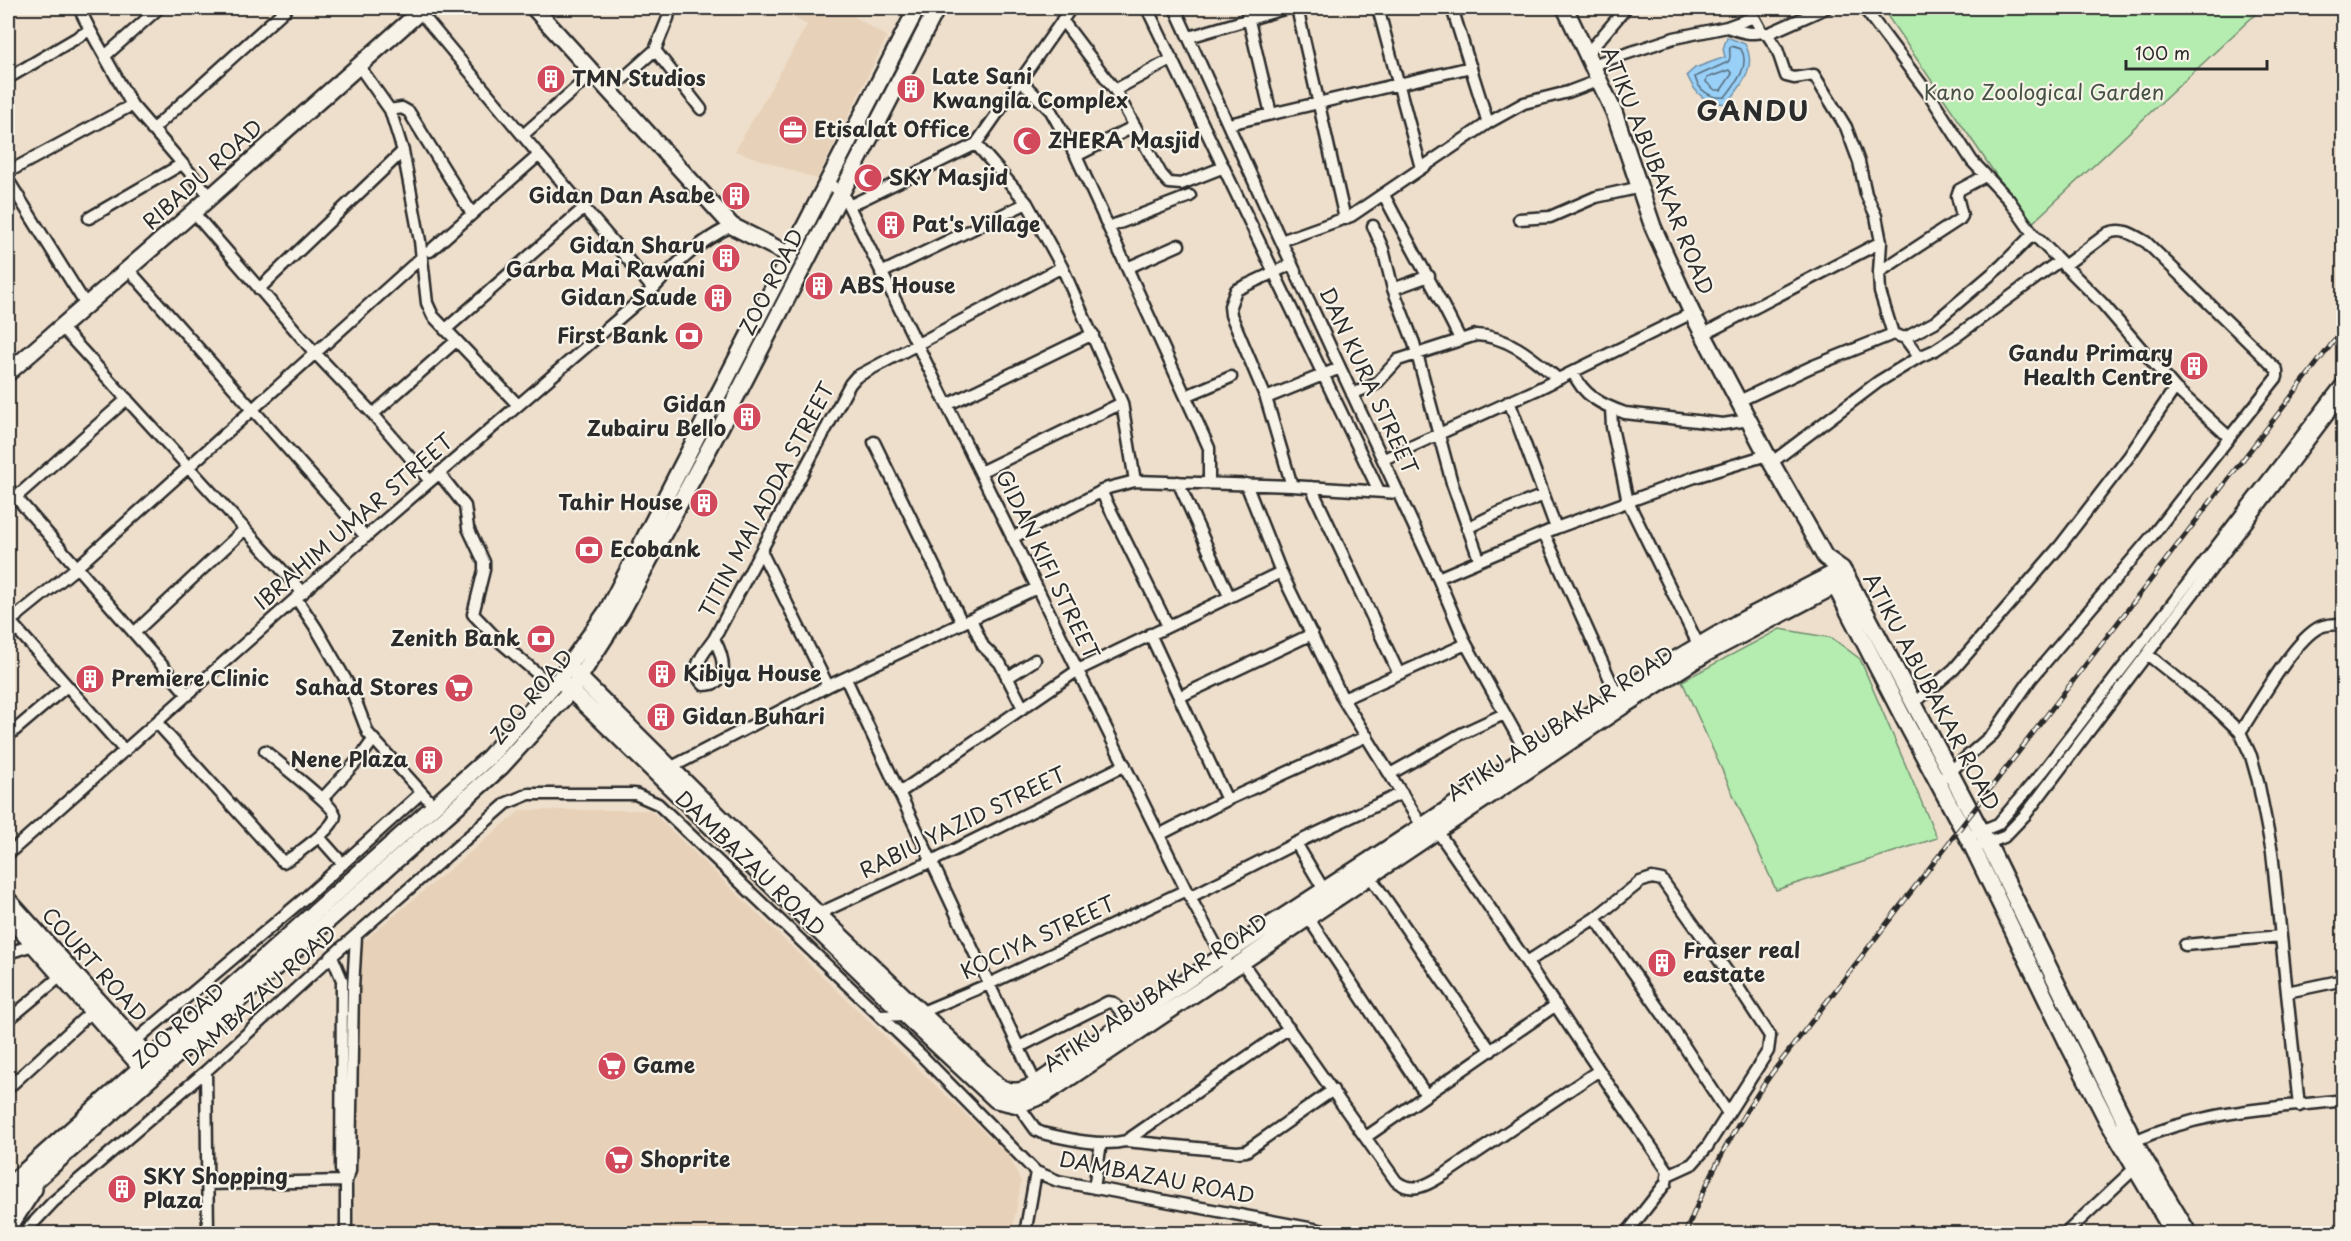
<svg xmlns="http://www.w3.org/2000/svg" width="2351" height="1241" font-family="'Playpen Sans',sans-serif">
<rect width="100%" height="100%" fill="#eedfcc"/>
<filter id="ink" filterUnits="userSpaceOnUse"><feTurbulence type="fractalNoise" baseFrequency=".0167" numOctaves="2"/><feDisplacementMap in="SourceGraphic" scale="12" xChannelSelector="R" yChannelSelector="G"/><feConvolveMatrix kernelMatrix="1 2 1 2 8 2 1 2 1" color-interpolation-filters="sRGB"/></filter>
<g filter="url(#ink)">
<path fill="#e7d1b8" d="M 796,8 L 841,8 L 887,37 L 817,179 L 735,151 L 807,25 L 788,14 Z
M 521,810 L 650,810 L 1010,1157 L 1021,1182 L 1012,1233 L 355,1234 L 355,967 L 360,944 Z"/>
<path fill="#b5edb0" stroke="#708c6e" stroke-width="1.5" d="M 1882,8 L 2262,8 L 2030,225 Z
M 1780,629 L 1832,638 L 1860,659 L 1937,838 L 1776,890 L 1682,681 Z"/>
<path fill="#99d0f8" stroke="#6d8ea6" stroke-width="1.5" d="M 1727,37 L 1745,44 C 1758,67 1741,86 1727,104 C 1705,102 1696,96 1687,75 L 1695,68 L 1725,57 L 1723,49 Z"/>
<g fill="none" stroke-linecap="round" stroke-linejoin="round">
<path stroke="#576d7d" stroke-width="1.5" d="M 1731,46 L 1741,49 C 1751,66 1735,84 1725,97 C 1711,99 1698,90 1695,77 L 1728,62 C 1733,56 1727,51 1731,46 Z
M 1729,70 L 1732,74 L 1721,90 L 1715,90 L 1706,82 L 1707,78 Z"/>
<g stroke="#2b2b2b" stroke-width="15">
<path id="street" d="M 79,8 L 90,30
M 1147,8 L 1379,491
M 1175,8 L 1281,241 L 1438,578 L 1466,644 L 1531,761
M 1246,8 L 1271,114
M 1297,8 L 1345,219
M 1378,8 L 1421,168
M 1452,8 L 1488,123
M 1749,8 L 1762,32 L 1767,34 L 1777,49 L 1786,76 L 1794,78 L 1814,75 L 1846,127 L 1859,162 L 1866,194 L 1876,216 L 1881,242 L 1879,272 L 1880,292 L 1893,334 L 1905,338 L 1919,357
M 1864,8 L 1931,97 L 1972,161 L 2009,200 L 2033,234 L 2103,304 L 2175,388 L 2229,437
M 419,11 L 539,155 L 430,251
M 1062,20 L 1115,90 L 1161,174 L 1169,183 L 1181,184 L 1224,167
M 1727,27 C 1739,31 1750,35 1762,32
M 1767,34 L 1826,8
M 1189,37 L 1287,8
M 655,50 L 701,109
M 1587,54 L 1626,8
M 105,56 L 159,8
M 1592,65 L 1674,38 L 1727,27 L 1754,17
M 359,66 L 390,110 L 403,151 L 420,241 L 427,303 L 433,316 L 518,405
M 8,78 L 90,30 L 132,105 L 210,196
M 1020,80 L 1051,111 L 1076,156 L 1205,439 L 1209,448 L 1209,483
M 1115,90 L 1172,59
M 609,91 L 655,50 L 668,18 L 669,13 L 666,8
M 390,110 L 402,108 L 409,112 L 472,214
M 1229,124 L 1471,67
M 152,130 L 287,8
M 523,135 L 593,73
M 976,144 L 1027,203 L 1062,267 L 1122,403 L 1135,481
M 539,155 L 653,289
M 1076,156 L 1135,126
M 8,172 L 132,105
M 8,180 L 86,305
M 827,183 L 842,192 L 1186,890 L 1229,969
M 1384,195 C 1409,244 1436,290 1460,339
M 849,206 L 976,144 L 1071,8
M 193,212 L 315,353 L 373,414 L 430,481
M 89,218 L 182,164
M 1519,219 L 1550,217 L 1596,197 L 1641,187
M 1373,226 L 1383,249 L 1393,289 L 1414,343 L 1452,483 L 1479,559
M 1109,227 L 1190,196
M 1281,241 L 1351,216 L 1488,123 L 1524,103 L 1568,92 L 1600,80
M 1292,264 L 1236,290 L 1230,306 L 1231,315 L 1266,398 L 1292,486
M 1127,268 L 1179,245
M 128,269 L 366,537
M 1879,272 L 1960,219 L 1962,216 L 1957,196 L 1959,190 L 1985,176
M 881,273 L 1027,203
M 259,289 L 403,151
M 1393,289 L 1429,276
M 61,327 L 303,593
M 445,330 L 584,208
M 1704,334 L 1881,242
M 1905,338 L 1935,322 L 2001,266 L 2033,234
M 8,352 L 15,365
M 1573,372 C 1583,396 1602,405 1625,413 L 1723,424 L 1749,420
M 1352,394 L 1376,384 L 1398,360 L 1476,335 C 1509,336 1534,359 1558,379
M 1186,396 L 1231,377
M 1266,398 L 1340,368
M 1509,401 L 1556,528
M 1739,401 L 1811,367 L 1893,334
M 947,405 L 1093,334
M 1611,408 L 1612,427 L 1628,502 L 1698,644
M 373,414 L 456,341
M 874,442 L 962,623
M 1384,459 L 1536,390 L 1692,313
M 1771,463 L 1878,382 L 1919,357 L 1935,350 L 1958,335 L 2059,261
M 980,472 L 1122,403
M 439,473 L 465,506 L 468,528 L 484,562 L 484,570 L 473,614 L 499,641 L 552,686
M 1178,482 L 1229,596
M 1246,484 L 1281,572 L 1343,699 L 1422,826
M 1311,487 L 1399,674
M 8,488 L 188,695
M 1101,491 L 1168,626
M 15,498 L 127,399
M 1467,528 L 1498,513 L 1544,495
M 1544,533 L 1617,695
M 1012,538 L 1108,488 L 1135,481 L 1292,486 L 1399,493
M 761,551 L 828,686
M 1438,578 L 1556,528 L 1695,477 L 1767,455
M 296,598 L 316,628 L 351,689 L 368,733 L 434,806
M 8,619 L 125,751
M 971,619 L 983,646 L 1000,663 L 1023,708
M 8,623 L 76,568 L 422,257
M 134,633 L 245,529
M 1150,634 L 1227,800
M 714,639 C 723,655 732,685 704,685 C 687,670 704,653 714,639 L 850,384 L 856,377 L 1062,267
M 2147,654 L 2217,710 L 2240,732 L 2251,756 L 2258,781 L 2272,852 L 2299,1106
M 1007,678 L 1035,660
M 846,679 L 1036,1084
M 1179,697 L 1312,634
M 1343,699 L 1466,644
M 1914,703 L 1954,669 L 2060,546 L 2130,455 L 2175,388
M 157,723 L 283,862 C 294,858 305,847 315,840 C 320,836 336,822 335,815 C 333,804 277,762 265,751
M 2240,732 C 2257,707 2294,639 2320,627 C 2327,624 2336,624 2344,624
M 8,736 L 67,686
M 672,767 L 828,686 L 1037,588
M 1390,774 L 1461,734 L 1504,714
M 1945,776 L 1993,734 L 2031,679 L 2152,536 L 2277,377 L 2277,370 L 2146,242 C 2133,235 2123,227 2108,233 L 2064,266
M 899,793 L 1078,670 L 1281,572
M 323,798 L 360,758 L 373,740
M 1433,825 C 1513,939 1588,1057 1668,1171 L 1666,1183 L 1626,1234
M 1976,833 L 1998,824 L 2044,770 L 2344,381
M 1159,835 L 1227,800 L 1367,736
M 319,837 L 343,864
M 1296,843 L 1324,890
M 1982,845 L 2004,837 L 2026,814 L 2344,394
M 8,854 L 348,552 L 653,289 C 675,264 702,239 732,226
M 1369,875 L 1491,1051
M 1190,897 L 1296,843 L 1402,793
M 818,914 L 932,861 L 1125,765
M 1307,916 L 1426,1095
M 1595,918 L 1675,1032 L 1727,1112
M 2185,945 L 2280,936
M 8,953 L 33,945
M 332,956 L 342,980 L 341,1170 L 346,1181
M 1241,961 L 1396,1181 C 1413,1195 1429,1184 1445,1174 L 1598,1071
M 1527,962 L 1595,918 L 1640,882 L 1652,878 L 1662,880 L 1736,984 L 1770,1036 L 1768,1051 L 1707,1147 L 1692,1164 L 1668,1175
M 2287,992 L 2344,980
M 880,1016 L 905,1015 L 922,1012 L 989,984 L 1186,890
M 8,1020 L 61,976
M 135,1041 L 306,897 L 421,793
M 1019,1047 L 1108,1002 L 1114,1003 L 1128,1021
M 206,1071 L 208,1234
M 8,1088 L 92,1011
M 1018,1105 L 1036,1130 L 1042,1133 C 1068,1139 1100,1147 1126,1141 L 1289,1028
M 1366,1137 L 1556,1005
M 1126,1141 L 1237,1152 L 1246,1151 L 1333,1090
M 2134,1141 C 2204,1110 2269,1109 2344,1100
M 206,1184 L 346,1181
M 1094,1188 L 1101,1143
M 23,1234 L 53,1202 L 206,1071 L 332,956 L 507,803 L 529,794 L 635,794 L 658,804 L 921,1055 L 1036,1172 L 1058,1181 L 1341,1234
M 346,1234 L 346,1181 L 350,1171 L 353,988 L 356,936
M 1025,1234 L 1036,1172
M 2065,1234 L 2134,1169"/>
</g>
<g stroke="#2b2b2b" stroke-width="20">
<path id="secondary" d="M 534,8 L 732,226 L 790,255
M 1565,8 L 1614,112 L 1653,227 L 1692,313 L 1767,455 L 1815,539 L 1825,557 L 1842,569 L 1848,579 L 1988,844 L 2139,1150 L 2189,1234
M 8,373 L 181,223 L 424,8
M 1831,578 L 1905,721 L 1973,848 L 2067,1042 L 2108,1122 L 2174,1234
M 569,667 L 818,914 L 998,1086 C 1013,1094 1022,1092 1036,1084 L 1221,957 L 1430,821 L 1652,673 L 1737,623 L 1842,569
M 559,679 L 905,1015 L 996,1100 L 1018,1105 L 1044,1095 L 1623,706 L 1705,654 L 1848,579
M 8,900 L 150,1058
M 17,926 L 141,1067
M 8,1186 L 489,757 L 559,679 L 607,611 L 917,8
M 8,1205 L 501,767 L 572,689 L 622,611 L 721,426 L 937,8
M 8,1229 L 34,1189"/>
</g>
<use href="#street" stroke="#f7f3e8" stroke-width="10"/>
<use href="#secondary" stroke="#f7f3e8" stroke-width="15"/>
<g stroke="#2b2b2b" stroke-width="5">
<path id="rail" d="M 1685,1234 C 1708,1177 1736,1123 1772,1073 L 2344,328"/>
</g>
<use href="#rail" stroke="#f7f3e8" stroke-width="3" stroke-dasharray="9" stroke-linecap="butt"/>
</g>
</g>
<defs>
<g id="building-disc" transform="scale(1.5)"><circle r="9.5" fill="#d1495b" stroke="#f7f3e8"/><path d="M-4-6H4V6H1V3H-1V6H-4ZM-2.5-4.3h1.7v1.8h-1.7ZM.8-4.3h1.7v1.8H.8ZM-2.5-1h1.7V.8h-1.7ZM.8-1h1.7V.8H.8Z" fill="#fff"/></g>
<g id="office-disc" transform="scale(1.5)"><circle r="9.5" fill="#d1495b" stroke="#f7f3e8"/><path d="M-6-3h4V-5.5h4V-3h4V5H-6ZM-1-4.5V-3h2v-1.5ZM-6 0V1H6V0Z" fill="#fff"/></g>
<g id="mosque-disc" transform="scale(1.5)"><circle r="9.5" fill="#d1495b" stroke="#f7f3e8"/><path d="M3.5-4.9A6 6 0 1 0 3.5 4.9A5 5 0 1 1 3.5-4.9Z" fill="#fff"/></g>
<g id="bank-disc" transform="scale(1.5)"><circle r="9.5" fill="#d1495b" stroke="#f7f3e8"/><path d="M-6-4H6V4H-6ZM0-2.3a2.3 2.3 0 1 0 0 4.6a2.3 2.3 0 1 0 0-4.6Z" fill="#fff"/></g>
<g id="supermarket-disc" transform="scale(1.5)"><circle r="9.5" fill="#d1495b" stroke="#f7f3e8"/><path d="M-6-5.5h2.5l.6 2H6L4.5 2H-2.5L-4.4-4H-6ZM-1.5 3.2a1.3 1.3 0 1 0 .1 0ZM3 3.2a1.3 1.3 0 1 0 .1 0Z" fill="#fff"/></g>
</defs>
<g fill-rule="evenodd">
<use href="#building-disc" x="551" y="79"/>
<use href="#building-disc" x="911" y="89"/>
<use href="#office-disc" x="793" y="130"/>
<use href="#mosque-disc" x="1027" y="141"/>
<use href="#mosque-disc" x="868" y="178"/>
<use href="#building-disc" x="736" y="196"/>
<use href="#building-disc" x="891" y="225"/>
<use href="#building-disc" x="726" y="258"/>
<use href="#building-disc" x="819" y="286"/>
<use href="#building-disc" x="718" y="298"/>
<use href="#bank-disc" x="689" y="336"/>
<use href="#building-disc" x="2194" y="366"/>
<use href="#building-disc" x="747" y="417"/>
<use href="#building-disc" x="704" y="503"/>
<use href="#bank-disc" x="589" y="550"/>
<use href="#bank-disc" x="541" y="639"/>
<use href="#building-disc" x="662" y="674"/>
<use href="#building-disc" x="90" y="679"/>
<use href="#supermarket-disc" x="459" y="688"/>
<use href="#building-disc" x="661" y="717"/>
<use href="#building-disc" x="429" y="760"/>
<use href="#building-disc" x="1662" y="963"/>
<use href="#supermarket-disc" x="612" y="1066"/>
<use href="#supermarket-disc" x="619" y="1160"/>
<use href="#building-disc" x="122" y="1189"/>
</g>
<g text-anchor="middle" stroke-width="4.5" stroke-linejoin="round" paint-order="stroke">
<g font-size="21" font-weight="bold" fill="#2b2b2b" stroke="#f7f3e8" text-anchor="start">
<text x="932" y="84">Late Sani<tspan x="932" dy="24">Kwangila Complex</tspan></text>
<text x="572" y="86">TMN Studios</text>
<text x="814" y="137">Etisalat Office</text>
<text x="1048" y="148">ZHERA Masjid</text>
<text x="889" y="185">SKY Masjid</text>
<text x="715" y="203" text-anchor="end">Gidan Dan Asabe</text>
<text x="912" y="232">Pat's Village</text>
<text x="705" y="253" text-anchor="end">Gidan Sharu<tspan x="705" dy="24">Garba Mai Rawani</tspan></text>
<text x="840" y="293">ABS House</text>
<text x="697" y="305" text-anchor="end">Gidan Saude</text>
<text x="668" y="343" text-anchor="end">First Bank</text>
<text x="2173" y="361" text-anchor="end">Gandu Primary<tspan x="2173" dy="24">Health Centre</tspan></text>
<text x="726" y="412" text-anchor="end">Gidan<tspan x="726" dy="24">Zubairu Bello</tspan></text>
<text x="683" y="510" text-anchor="end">Tahir House</text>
<text x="610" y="557">Ecobank</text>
<text x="520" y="646" text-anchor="end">Zenith Bank</text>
<text x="683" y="681">Kibiya House</text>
<text x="111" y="686">Premiere Clinic</text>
<text x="438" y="695" text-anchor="end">Sahad Stores</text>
<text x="682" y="724">Gidan Buhari</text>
<text x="408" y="767" text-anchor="end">Nene Plaza</text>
<text x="1683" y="958">Fraser real<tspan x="1683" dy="24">eastate</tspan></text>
<text x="633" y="1073">Game</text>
<text x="640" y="1167">Shoprite</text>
<text x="143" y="1184">SKY Shopping<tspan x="143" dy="24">Plaza</tspan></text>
</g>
<g font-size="21" fill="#475246" stroke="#f7f3e8">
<text x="2044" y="100">Kano Zoological Garden</text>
</g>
<g font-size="21" fill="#2b2b2b" stroke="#f7f3e8">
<text transform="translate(1657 171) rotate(68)" y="7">ATIKU ABUBAKAR ROAD</text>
<text transform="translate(203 175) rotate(-42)" y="7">RIBADU ROAD</text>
<text transform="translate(772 282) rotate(-63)" y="7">ZOO ROAD</text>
<text transform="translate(1368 381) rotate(65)" y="7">DAN KURA STREET</text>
<text transform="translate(767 500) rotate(-62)" y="7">TITIN MAI ADDA STREET</text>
<text transform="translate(354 522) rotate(-41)" y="7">IBRAHIM UMAR STREET</text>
<text transform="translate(1047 565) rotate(64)" y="7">GIDAN KIFI STREET</text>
<text transform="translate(1931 692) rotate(62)" y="7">ATIKU ABUBAKAR ROAD</text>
<text transform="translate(532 697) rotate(-50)" y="7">ZOO ROAD</text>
<text transform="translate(1561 724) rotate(-33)" y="7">ATIKU ABUBAKAR ROAD</text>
<text transform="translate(963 823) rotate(-26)" y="7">RABIU YAZID STREET</text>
<text transform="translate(750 864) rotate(44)" y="7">DAMBAZAU ROAD</text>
<text transform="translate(1038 938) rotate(-25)" y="7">KOCIYA STREET</text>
<text transform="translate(94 965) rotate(48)" y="7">COURT ROAD</text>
<text transform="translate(1156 993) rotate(-34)" y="7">ATIKU ABUBAKAR ROAD</text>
<text transform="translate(260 996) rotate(-42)" y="7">DAMBAZAU ROAD</text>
<text transform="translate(179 1026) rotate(-42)" y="7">ZOO ROAD</text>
<text transform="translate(1157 1178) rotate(11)" y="7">DAMBAZAU ROAD</text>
</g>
<g font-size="27" font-weight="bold" letter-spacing="1.5" fill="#2b2b2b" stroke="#f7f3e8">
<text x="1753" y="121">GANDU</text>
</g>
</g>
<rect width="2351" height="1241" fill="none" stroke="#f7f3e8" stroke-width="30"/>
<rect x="15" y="15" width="2321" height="1211" fill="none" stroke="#2b2b2b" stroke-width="2" filter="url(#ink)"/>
<path d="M2126 60v9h141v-9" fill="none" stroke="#2b2b2b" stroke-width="3"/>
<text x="2135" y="60" font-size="18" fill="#2b2b2b" stroke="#f7f3e8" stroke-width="4.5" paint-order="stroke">100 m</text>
</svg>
